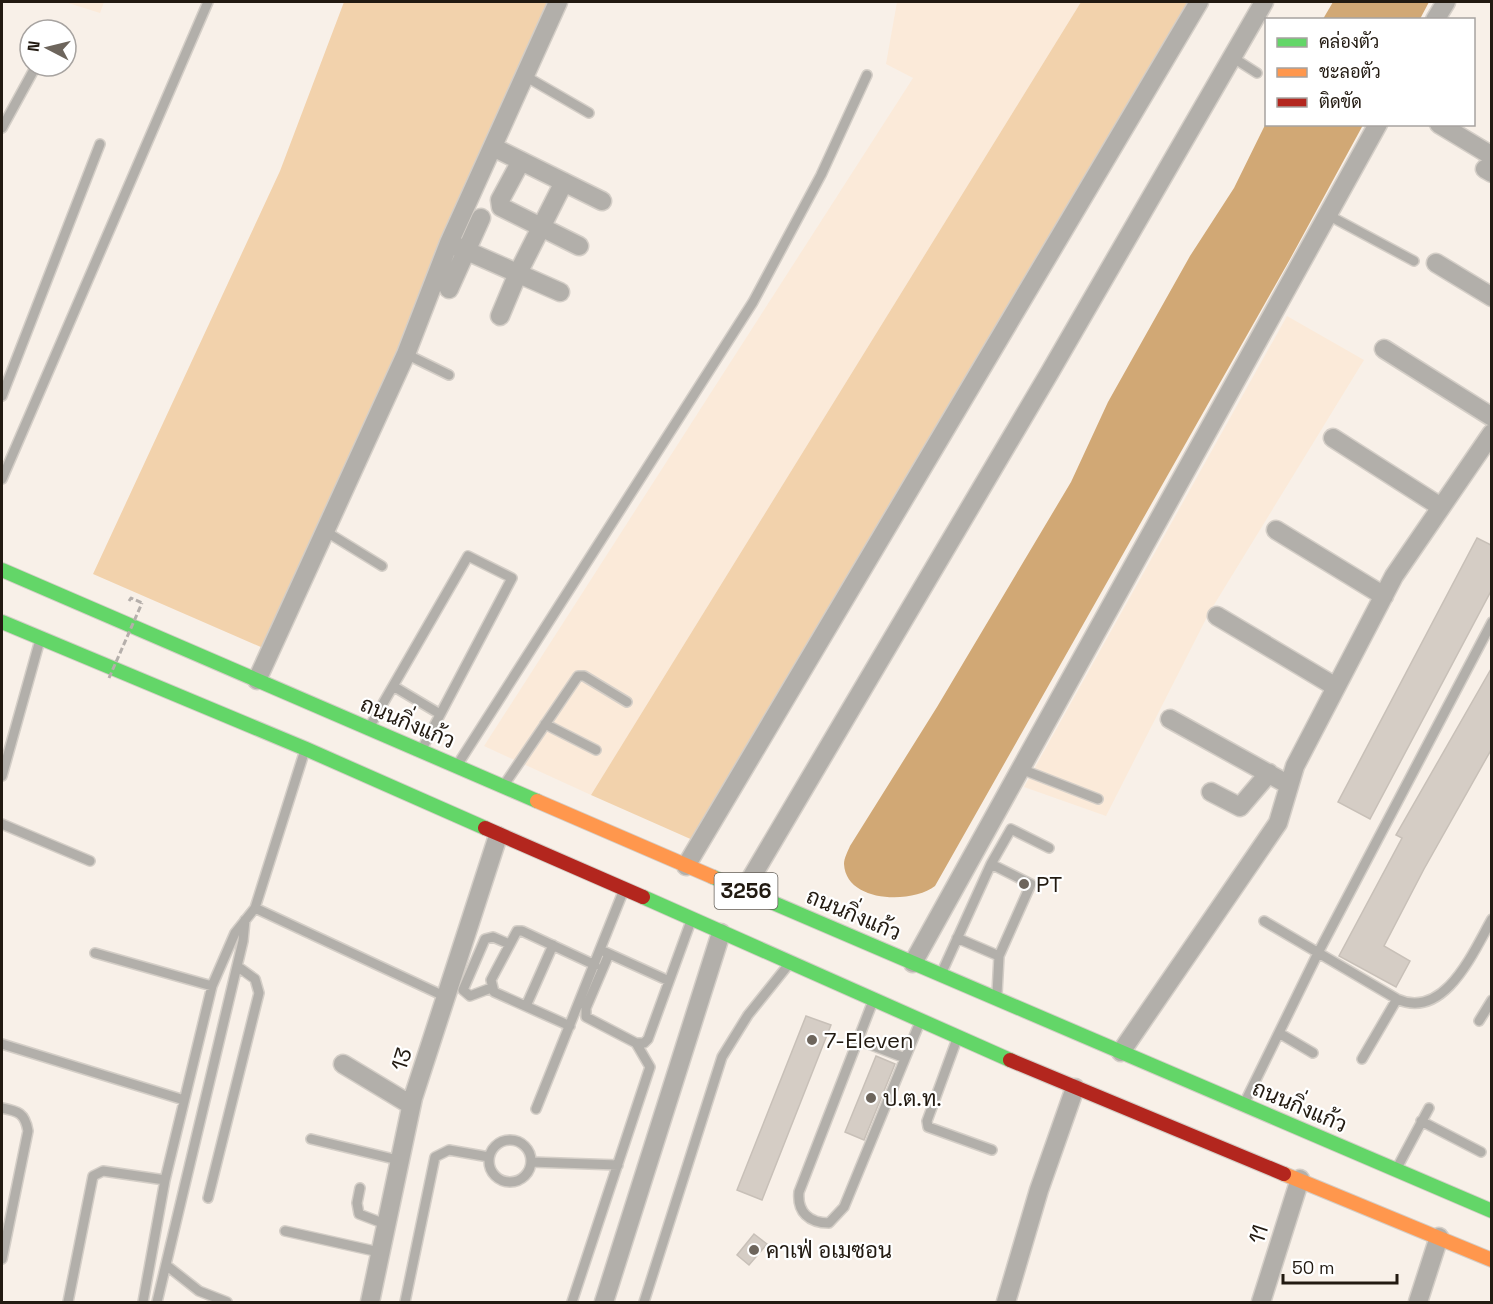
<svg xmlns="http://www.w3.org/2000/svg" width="1493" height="1304" font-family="'Space Grotesk',Sarabun,sans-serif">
<rect width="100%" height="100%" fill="#f8f0e8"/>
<path fill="#fbead9" d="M 65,2 L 104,2 L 100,13 Z
M 897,2 L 1081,2 L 591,795 L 484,746 L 913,78 L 886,64 Z
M 1287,316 L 1364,360 L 1209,613 L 1106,816 L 1024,787 Z"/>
<path fill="#f2d2ac" d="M 344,2 L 548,2 L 465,185 L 391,365 L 263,648 L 93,574 L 280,171 Z
M 1081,2 L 1194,2 L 695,841 L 591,795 Z"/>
<path fill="#d1a875" d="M 1333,2 L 1429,2 L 1420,19 L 1323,19 Z
M 1266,123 L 1363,125 L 1289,261 L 935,886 C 912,904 846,903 844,864 C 844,858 848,851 850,846 L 937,707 L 1071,482 L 1108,402 L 1190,256 L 1234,188 Z"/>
<path fill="#d5cdc5" stroke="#c8c0b8" stroke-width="1.5" d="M 1477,538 L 1491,545 L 1491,591 L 1370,819 L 1338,802 Z
M 1491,669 L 1491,750 L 1424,869 L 1384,946 L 1410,961 L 1396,987 L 1339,956 L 1402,838 L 1396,835 Z
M 806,1016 L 831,1025 L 762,1200 L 737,1190 Z
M 876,1056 L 895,1064 L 864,1140 L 845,1132 Z
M 754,1234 L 767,1244 L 749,1265 L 737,1255 Z"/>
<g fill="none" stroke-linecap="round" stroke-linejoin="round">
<g stroke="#d4cec7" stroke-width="12">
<path id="lane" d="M 1232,57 L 1257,73
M 525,76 L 589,113
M 2,128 L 36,66
M 1328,215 L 1414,261
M 406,354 L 449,375
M 2,396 L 100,144
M 2,479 L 208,2
M 325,531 L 382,566
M 393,686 L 440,714
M 545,724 L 596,750
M 370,726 L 468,556 L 512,578 L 422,749
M 458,764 L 753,302 L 821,175 L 867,75
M 1021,769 L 1098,799
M 2,776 L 40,640
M 504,785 L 578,676 L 584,676 L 627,702
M 2,824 L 90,861
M 991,864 L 1011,829 L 1049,848
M 255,908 L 446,997
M 1264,921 L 1397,999 C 1445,1021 1474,950 1492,919
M 957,938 L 999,956
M 603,951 L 669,981
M 95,953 L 212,986
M 609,954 L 586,1008 L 586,1017 L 636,1043 L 644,1043 L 648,1039 L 691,921
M 942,972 L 991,864 L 1031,884 L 999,956 L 997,994
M 491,988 L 470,996 L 463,990 L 485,939 L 493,937 L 509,944
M 873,1001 L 799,1192 C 797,1212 809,1223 829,1223 L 844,1207 L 920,1022
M 526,1006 L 553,945
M 1479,1021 L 1492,1000
M 570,1026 L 494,992 L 491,980 L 517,931 L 522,931 L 595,965
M 1279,1033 L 1313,1053
M 957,1039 L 927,1121 L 928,1127 L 992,1150
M 858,1040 L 905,1058
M 2,1044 L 184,1100
M 1362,1059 L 1397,999
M 1245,1102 L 1318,953 L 1492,622
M 2,1108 C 18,1111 25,1113 28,1131 L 2,1259
M 536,1109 L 623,892
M 1421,1121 L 1481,1152
M 311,1139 L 398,1160
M489 1161a21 21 0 1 1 42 0a21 21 0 1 1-42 0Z
M 531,1162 L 618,1165
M 1397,1168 L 1429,1108
M 360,1188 L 357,1203 L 359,1214 L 385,1224
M 208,1198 L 259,993 L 255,979 L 237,966
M 285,1231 L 379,1252
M 166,1265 L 199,1291 L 227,1302
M 68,1302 L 93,1176 L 103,1171 L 165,1180
M 143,1302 L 165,1180 L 212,986 L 235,933 L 255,908 L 305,750
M 157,1302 L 243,941 L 245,920
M 405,1302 L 435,1157 L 449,1150 L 489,1157
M 572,1302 L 650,1067 L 636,1043
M 644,1302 L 722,1057 L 748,1015 L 789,964"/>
</g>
<g stroke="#d4cec7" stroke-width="21">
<path id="street" d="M 1435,20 L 1446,2
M 1439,124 L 1492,156
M 493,147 L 602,201
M 521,161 L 500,200 L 501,207 L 579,246
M 1485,169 L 1492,173
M 449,243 L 560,292
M 1436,263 L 1492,297
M 449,289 L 481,218
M 500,316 L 518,273 L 564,182
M 1384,349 L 1492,417
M 1333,438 L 1441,507
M 1276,530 L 1384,596
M 1217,616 L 1336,687
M 257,680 L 406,354 L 449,243 L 558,2
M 1170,719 L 1289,785
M 1211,792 L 1240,807 L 1269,773
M 686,866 L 1199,2
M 744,890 L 1050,372 L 1264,2
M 913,963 L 1378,124
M 1121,1052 L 1278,823 L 1295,766 L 1394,576 L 1492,433
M 343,1064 L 411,1105
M 370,1302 L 413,1098 L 498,836
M 604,1302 L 721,933
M 1006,1302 L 1039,1190 L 1075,1088
M 1261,1302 L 1300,1179
M 1418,1302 L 1439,1237"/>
</g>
<g stroke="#d4cec7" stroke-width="16">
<path id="fast" d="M 2,570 L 537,801
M 2,622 L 306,749 L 485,828
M 713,877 L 1492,1211
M 643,897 L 1010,1060"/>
</g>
<g stroke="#d4cec7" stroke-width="16">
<path id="slow" d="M 537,801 L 713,877
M 1284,1174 L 1492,1260"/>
</g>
<g stroke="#d4cec7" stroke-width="16">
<path id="jam" d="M 485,828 L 643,897
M 1010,1060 L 1284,1174"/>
</g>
<path stroke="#b5afab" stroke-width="3" stroke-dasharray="6 3" stroke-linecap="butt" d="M 129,601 L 131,598 L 142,603"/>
<use href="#lane" stroke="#b2afaa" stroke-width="9"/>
<use href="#street" stroke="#b2afaa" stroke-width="18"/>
<use href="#fast" stroke="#63d668" stroke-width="14"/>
<use href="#slow" stroke="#ff974d" stroke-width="14"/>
<use href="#jam" stroke="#b3261e" stroke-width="14"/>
<path stroke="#b5afab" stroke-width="3" stroke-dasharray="6 3" stroke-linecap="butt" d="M 109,678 L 142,603"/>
</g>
<g fill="#6d655c" stroke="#fff" stroke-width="2">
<circle cx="1024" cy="884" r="6"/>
<circle cx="812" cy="1040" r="6"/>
<circle cx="871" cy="1098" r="6"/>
<circle cx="754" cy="1250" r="6"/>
</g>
<g text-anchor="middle" stroke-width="4.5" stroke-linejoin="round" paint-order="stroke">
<rect fill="#fff" stroke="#645f58" stroke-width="1.5" x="714.5" y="873" width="63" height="36" rx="4.5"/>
<g font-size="21" font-weight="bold" fill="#221a11">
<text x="746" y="898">3256</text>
</g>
<g font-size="22" fill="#221a11" stroke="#fff">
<text transform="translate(408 722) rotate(23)" y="8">ถนนกิ่งแก้ว</text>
<text transform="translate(854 914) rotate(23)" y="8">ถนนกิ่งแก้ว</text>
<text transform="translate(401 1059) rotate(-72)" y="8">13</text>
<text transform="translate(1300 1106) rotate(23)" y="8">ถนนกิ่งแก้ว</text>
<text transform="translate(1258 1234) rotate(-72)" y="8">11</text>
</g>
<g font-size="22" fill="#221a11" stroke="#fff" text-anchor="start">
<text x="1036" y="892">PT</text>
<text x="824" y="1048">7-Eleven</text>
<text x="883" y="1106">ป.ต.ท.</text>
<text x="766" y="1258">คาเฟ่ อเมซอน</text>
</g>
</g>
<rect width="1493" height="1304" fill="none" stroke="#221a11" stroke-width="6"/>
<rect x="1265" y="18" width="210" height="108" fill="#ffffff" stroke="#a7a3a0" stroke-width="1.5"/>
<rect x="1277" y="38" width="30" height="9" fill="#63d668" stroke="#a7a3a0" stroke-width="1.5"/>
<text x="1319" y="48" font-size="18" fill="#221a11">คล่องตัว</text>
<rect x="1277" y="68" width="30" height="9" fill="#ff974d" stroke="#a7a3a0" stroke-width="1.5"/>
<text x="1319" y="78" font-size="18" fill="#221a11">ชะลอตัว</text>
<rect x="1277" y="98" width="30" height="9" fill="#b3261e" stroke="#a7a3a0" stroke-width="1.5"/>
<text x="1319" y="108" font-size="18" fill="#221a11">ติดขัด</text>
<g transform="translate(48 48) rotate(277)"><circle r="28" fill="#ffffff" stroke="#a7a3a0" stroke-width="1.5"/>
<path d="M0-4.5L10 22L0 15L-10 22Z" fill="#6d655c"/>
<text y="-9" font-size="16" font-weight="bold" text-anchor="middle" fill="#221a11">N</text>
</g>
<path d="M1283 1274v9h114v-9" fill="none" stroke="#221a11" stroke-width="3"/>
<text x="1292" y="1274" font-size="18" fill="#221a11" stroke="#ffffff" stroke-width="4.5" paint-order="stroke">50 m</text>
</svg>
